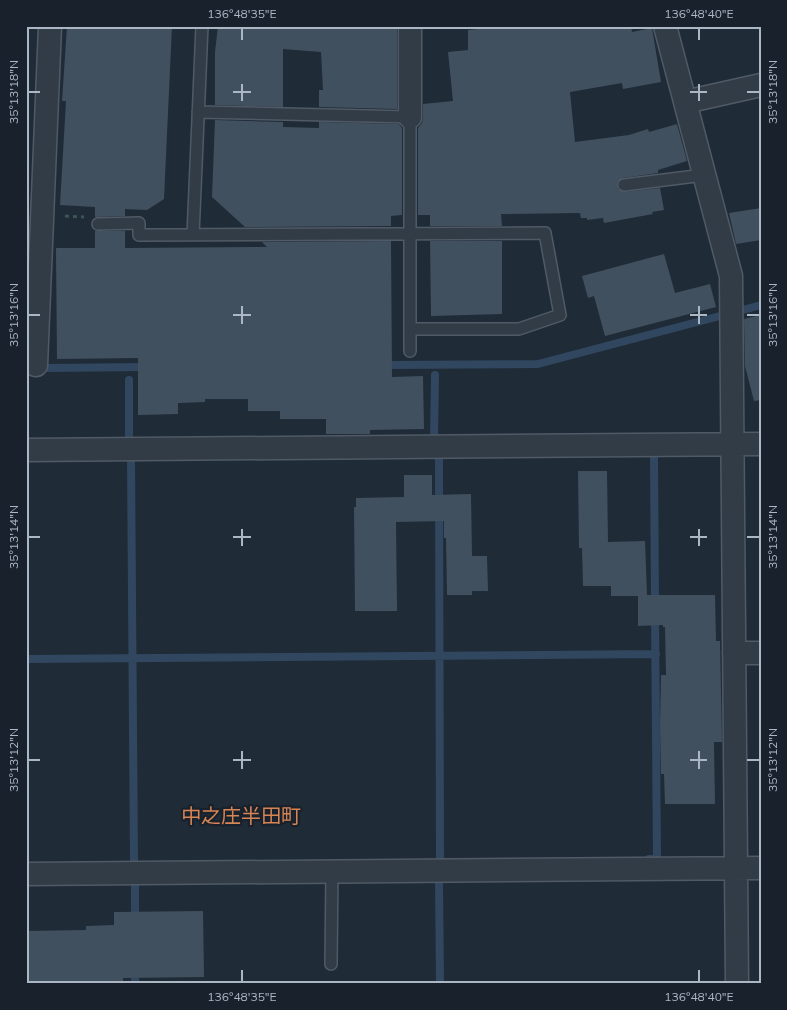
<svg xmlns="http://www.w3.org/2000/svg" width="787" height="1010" font-family="Mulish,'Noto Sans JP',sans-serif">
<rect width="100%" height="100%" fill="#1f2b37"/>
<g fill="none" stroke-linecap="round" stroke-linejoin="round">
<path stroke="#31475f" stroke-width="8" d="M 743,310 L 761,305
M 384,365 L 538,364 L 720,316
M 44,368 L 147,367
M 129,380 L 129,443
M 434,440 L 435,375
M 654,456 L 655,604
M 131,459 L 134,863
M 439,459 L 440,861
M 26,659 L 656,654
M 649,859 L 657,859 L 655,615
M 439,879 L 440,984
M 135,882 L 135,920
M 135,969 L 135,984"/>
</g>
<path fill="#41505f" d="M 67,26 L 172,26 L 164,199 L 147,210 L 125,209 L 125,216 L 95,217 L 95,207 L 60,205 L 66,101 L 62,101 Z
M 218,26 L 397,26 L 397,109 L 319,107 L 319,90 L 323,90 L 321,52 L 283,49 L 283,107 L 215,105 L 215,52 Z
M 505,26 L 631,26 L 632,32 L 652,28 L 661,82 L 623,89 L 622,83 L 570,92 L 575,142 L 629,135 L 648,129 L 649,132 L 677,124 L 687,161 L 658,170 L 658,173 L 623,178 L 617,183 L 618,189 L 624,192 L 660,188 L 664,210 L 652,212 L 653,214 L 604,223 L 603,218 L 587,220 L 587,218 L 581,218 L 580,213 L 501,214 L 502,226 L 430,226 L 430,215 L 418,215 L 418,128 L 422,123 L 423,117 L 423,104 L 453,101 L 448,52 L 468,50 L 468,30 Z
M 215,120 L 283,122 L 283,127 L 319,128 L 319,122 L 399,124 L 402,128 L 402,215 L 391,216 L 391,226 L 245,227 L 212,197 Z
M 761,208 L 761,240 L 736,244 L 729,213 Z
M 95,231 L 125,231 L 125,248 L 267,247 L 262,242 L 391,241 L 392,377 L 423,376 L 424,429 L 370,430 L 370,434 L 326,434 L 326,419 L 280,419 L 280,411 L 248,411 L 248,399 L 205,399 L 205,402 L 178,403 L 178,414 L 138,415 L 138,358 L 57,359 L 56,248 L 95,248 Z
M 430,241 L 502,241 L 502,314 L 431,316 Z
M 664,254 L 675,293 L 710,284 L 716,307 L 605,336 L 594,296 L 588,298 L 582,276 Z
M 761,315 L 761,400 L 754,401 L 745,366 L 744,319 Z
M 578,471 L 607,471 L 608,542 L 645,541 L 647,595 L 715,595 L 716,641 L 720,641 L 722,742 L 714,742 L 715,804 L 665,804 L 664,774 L 661,774 L 660,726 L 661,675 L 666,675 L 665,627 L 663,627 L 663,625 L 638,626 L 638,596 L 611,596 L 611,586 L 583,586 L 582,548 L 579,548 Z
M 404,475 L 432,475 L 432,495 L 471,494 L 472,556 L 487,556 L 488,591 L 472,591 L 472,595 L 447,595 L 446,538 L 444,538 L 444,521 L 396,522 L 397,611 L 355,611 L 354,507 L 356,507 L 356,498 L 404,497 Z
M 203,911 L 204,977 L 123,978 L 123,984 L 26,984 L 26,931 L 86,930 L 86,926 L 114,925 L 114,912 Z"/>
<g fill="none" stroke-linecap="round" stroke-linejoin="round">
<g stroke="#505a66" stroke-width="14">
<path id="lane" d="M 198,112 L 410,117 L 410,351
M 624,185 L 704,175
M 98,224 L 139,223 L 139,235 L 545,233 L 560,315 L 519,329 L 410,329
M 193,235 L 202,26
M 331,964 L 332,871"/>
</g>
<g stroke="#505a66" stroke-width="25">
<path id="street" d="M 410,26 L 410,117
M 665,26 L 731,276 L 737,984
M 685,102 L 761,85
M 36,365 L 50,26
M 26,450 L 761,444
M 734,653 L 761,653
M 26,874 L 761,868"/>
</g>
<path stroke="#3e5456" stroke-width="3" stroke-dasharray="4 4" stroke-linecap="butt" d="M 65,216 L 84,217"/>
<use href="#lane" stroke="#323c47" stroke-width="11"/>
<use href="#street" stroke="#323c47" stroke-width="22"/>
</g>
<path fill="none" stroke="#acb7c5" stroke-width="2" d="M 242,28 L 242,40M 699,28 L 699,40M 242,84 L 242,101M 699,84 L 699,101M 28,92 L 40,92M 233,92 L 251,92M 690,92 L 707,92M 747,92 L 760,92M 242,306 L 242,324M 699,306 L 699,324M 28,315 L 40,315M 233,315 L 251,315M 690,315 L 707,315M 747,315 L 760,315M 242,529 L 242,546M 699,529 L 699,546M 28,537 L 40,537M 233,537 L 251,537M 690,537 L 707,537M 747,537 L 760,537M 242,751 L 242,769M 699,751 L 699,769M 28,760 L 40,760M 233,760 L 251,760M 690,760 L 707,760M 747,760 L 760,760M 242,970 L 242,982M 699,970 L 699,982"/>
<g text-anchor="middle" stroke-width="4.5" stroke-linejoin="round" paint-order="stroke">
<g font-size="20" fill="#d68555" stroke="#18212c">
<text x="241" y="823">中之庄半田町</text>
</g>
</g>
<rect width="787" height="1010" fill="none" stroke="#18212c" stroke-width="55"/>
<rect x="28" y="28" width="732" height="954" fill="none" stroke="#acb7c5" stroke-width="2"/>
<g font-size="12" text-anchor="middle" fill="#acb7c5">
<text x="242" y="18">136°48'35"E</text>
<text x="699" y="18">136°48'40"E</text>
<text transform="translate(14 92) rotate(-90)" y="4">35°13'18"N</text>
<text transform="translate(773 92) rotate(-90)" y="4">35°13'18"N</text>
<text transform="translate(14 315) rotate(-90)" y="4">35°13'16"N</text>
<text transform="translate(773 315) rotate(-90)" y="4">35°13'16"N</text>
<text transform="translate(14 537) rotate(-90)" y="4">35°13'14"N</text>
<text transform="translate(773 537) rotate(-90)" y="4">35°13'14"N</text>
<text transform="translate(14 760) rotate(-90)" y="4">35°13'12"N</text>
<text transform="translate(773 760) rotate(-90)" y="4">35°13'12"N</text>
<text x="242" y="1001">136°48'35"E</text>
<text x="699" y="1001">136°48'40"E</text>
</g>
</svg>
